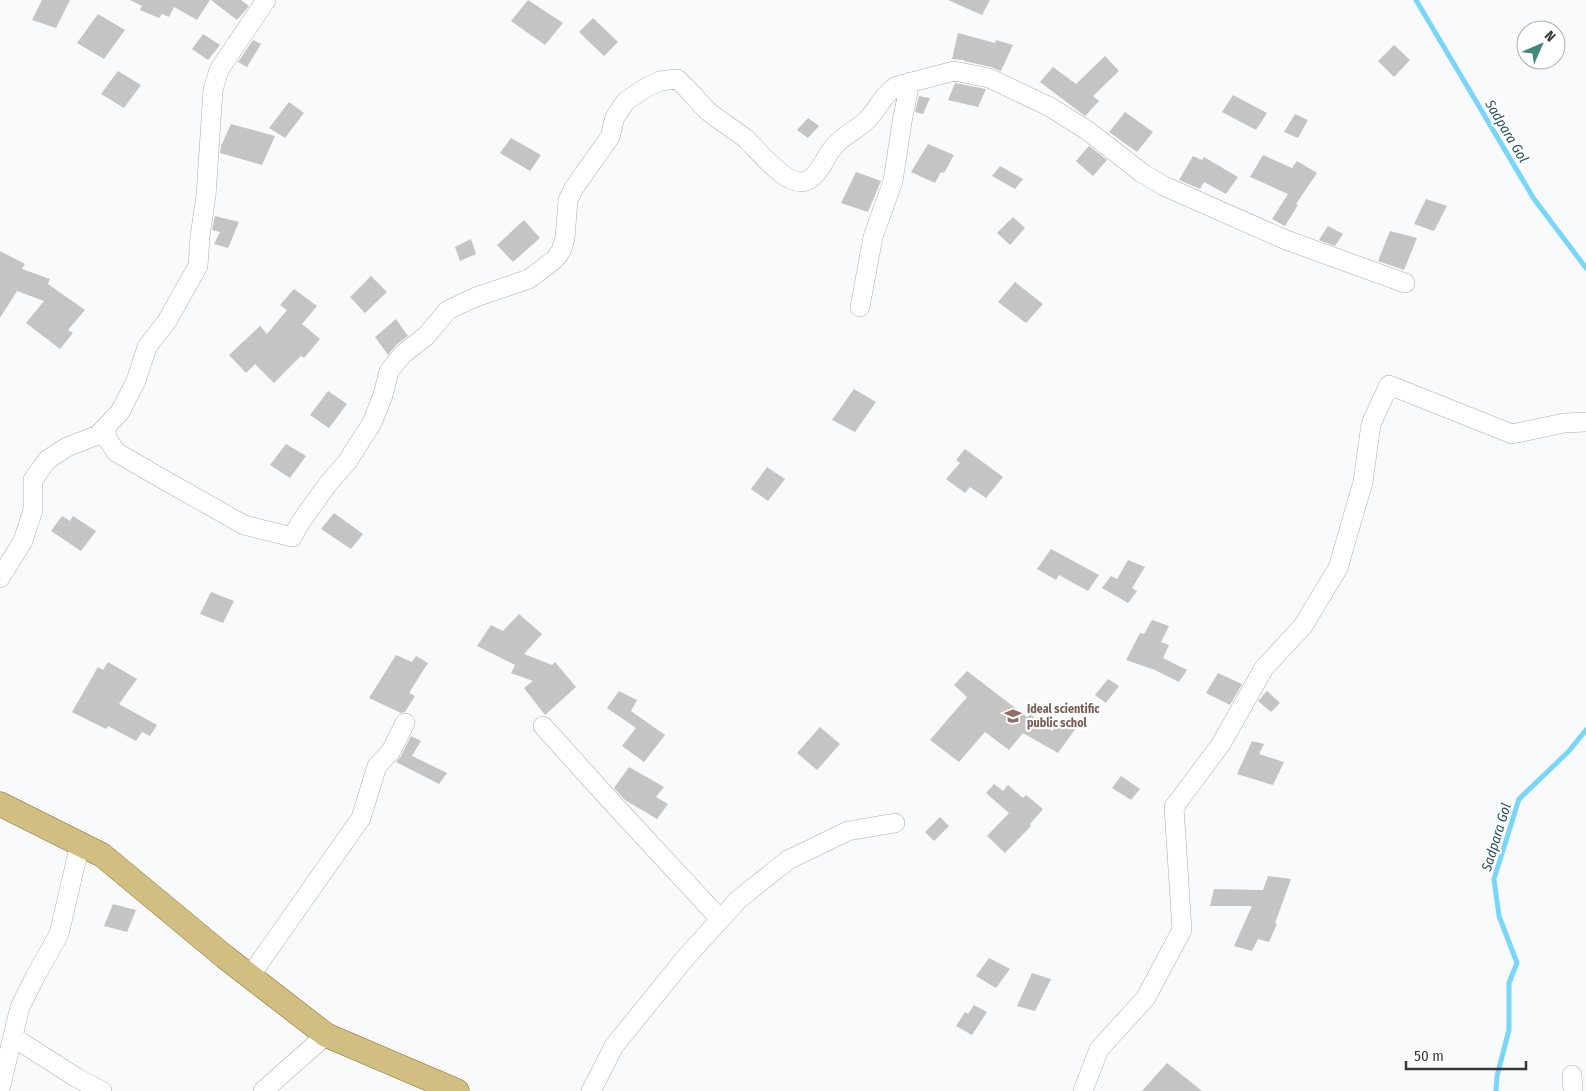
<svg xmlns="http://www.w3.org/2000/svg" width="1586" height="1091" font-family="'Fira Sans Condensed',sans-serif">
<rect width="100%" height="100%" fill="#f9fafb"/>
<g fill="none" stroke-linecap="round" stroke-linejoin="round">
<path stroke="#79d6f9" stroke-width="5" d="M 1416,0 L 1534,199 L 1586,268
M 1496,1091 L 1497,1076 L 1509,1030 L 1509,983 L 1517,963 L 1499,916 L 1494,879 L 1519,799 L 1568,752 L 1586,730"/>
</g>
<path fill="#c5c4c4" d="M 42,0 L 70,0 L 56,28 L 32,20 Z
M 130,0 L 210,0 L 197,20 L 174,7 L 169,17 L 162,14 L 159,18 L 140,10 L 142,6 Z
M 211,0 L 241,0 L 249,6 L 237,20 Z
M 528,0 L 563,23 L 545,45 L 511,21 Z
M 948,0 L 990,0 L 982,15 Z
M 98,14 L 125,30 L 104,59 L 77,43 Z
M 593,18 L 618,42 L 604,56 L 579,32 Z
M 958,33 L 995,43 L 996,40 L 1013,45 L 1001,71 L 991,67 L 964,61 L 964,60 L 952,59 Z
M 203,34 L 220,45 L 208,60 L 192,49 Z
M 253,40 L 261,44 L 247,67 L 238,62 Z
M 1394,45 L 1410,60 L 1394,77 L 1378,61 Z
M 1105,56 L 1119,71 L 1093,96 L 1099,101 L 1085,116 L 1040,82 L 1053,67 L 1076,84 Z
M 118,71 L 141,85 L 124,108 L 101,94 Z
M 955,83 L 986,89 L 978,107 L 948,100 Z
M 1233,95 L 1267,113 L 1256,130 L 1222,112 Z
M 919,96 L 930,98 L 923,114 L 915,112 Z
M 289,102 L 304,113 L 285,138 L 269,128 Z
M 1125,112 L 1153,132 L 1137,152 L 1109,132 Z
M 1295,114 L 1308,120 L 1298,138 L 1284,132 Z
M 808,118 L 819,126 L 808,138 L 797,130 Z
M 231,124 L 275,136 L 262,165 L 220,153 L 221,146 Z
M 511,138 L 541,155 L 530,171 L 500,153 Z
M 928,144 L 954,155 L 944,173 L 941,172 L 935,183 L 911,172 Z
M 1089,146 L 1107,160 L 1093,176 L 1076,161 Z
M 1263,155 L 1292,168 L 1297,161 L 1317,173 L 1296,204 L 1298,205 L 1285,226 L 1272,219 L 1288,194 L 1250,177 Z
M 1193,156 L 1202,160 L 1204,157 L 1238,177 L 1226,194 L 1204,182 L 1200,189 L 1179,180 Z
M 1000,166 L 1023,179 L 1015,189 L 992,176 Z
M 856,172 L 881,181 L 868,212 L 841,203 Z
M 1426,199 L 1447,206 L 1434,231 L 1414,224 Z
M 215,216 L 239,222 L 228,248 L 214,244 L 220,232 L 212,230 Z
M 1013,217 L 1025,228 L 1010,245 L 997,233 Z
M 524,220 L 540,238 L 513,262 L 497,245 Z
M 1328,226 L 1343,234 L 1335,246 L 1319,240 Z
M 1390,231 L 1417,238 L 1404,270 L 1378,261 Z
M 471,239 L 476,254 L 460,261 L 455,247 Z
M 0,251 L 25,264 L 22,269 L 50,279 L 48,284 L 85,310 L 68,330 L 73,333 L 60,349 L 26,323 L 44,301 L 17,291 L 0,318 Z
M 371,276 L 387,292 L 365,313 L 350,297 Z
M 1015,282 L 1043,304 L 1026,323 L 998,302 Z
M 294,289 L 317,306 L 302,324 L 320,339 L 304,358 L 301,356 L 274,383 L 255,364 L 246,373 L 229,355 L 260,326 L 267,334 L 287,310 L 280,305 Z
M 396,319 L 408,336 L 396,345 L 388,355 L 375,337 Z
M 854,389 L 876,402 L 855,432 L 832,420 Z
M 328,391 L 347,404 L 329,428 L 310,415 Z
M 286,444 L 306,456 L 290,478 L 270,465 Z
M 965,449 L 1003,477 L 986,498 L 970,487 L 965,493 L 946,479 L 960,463 L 956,460 Z
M 767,467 L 785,479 L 768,501 L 751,489 Z
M 334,513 L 363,534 L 351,549 L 321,529 Z
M 62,516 L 70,521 L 73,516 L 96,531 L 81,551 L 51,531 Z
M 1051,549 L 1099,575 L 1088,591 L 1059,575 L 1056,580 L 1037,569 Z
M 1128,560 L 1145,567 L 1132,588 L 1137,591 L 1128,603 L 1102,588 L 1111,576 L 1117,579 Z
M 211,592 L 234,601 L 223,623 L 200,614 Z
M 519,614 L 542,634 L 524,654 L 552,665 L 555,662 L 576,687 L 545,715 L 524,688 L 533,681 L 511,673 L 515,665 L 477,646 L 491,625 L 503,631 Z
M 1152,620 L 1169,626 L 1161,642 L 1169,645 L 1163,658 L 1187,670 L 1179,682 L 1155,670 L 1126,660 L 1140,633 L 1144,634 Z
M 396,655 L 412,662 L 416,656 L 428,663 L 409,693 L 415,696 L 405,712 L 401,713 L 369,698 Z
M 108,662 L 137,679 L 119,704 L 157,725 L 150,736 L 142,732 L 136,741 L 108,726 L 106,729 L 72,712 L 98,667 L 103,670 Z
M 967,671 L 1027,717 L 1030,714 L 1052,731 L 1061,719 L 1076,728 L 1058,753 L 1023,733 L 1009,750 L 985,732 L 959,762 L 930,740 L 967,697 L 954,685 Z
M 1218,673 L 1242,684 L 1230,705 L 1206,693 Z
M 1108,679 L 1119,686 L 1106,703 L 1095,695 Z
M 619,691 L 637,700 L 631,711 L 665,735 L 644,762 L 622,746 L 636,728 L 607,708 Z
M 1267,691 L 1280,703 L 1271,712 L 1258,701 Z
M 820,727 L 840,744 L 817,770 L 797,753 Z
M 411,736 L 421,741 L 412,756 L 447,773 L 439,784 L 396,762 L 401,756 Z
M 1252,741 L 1264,744 L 1259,754 L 1284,762 L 1273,785 L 1237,774 Z
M 629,767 L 664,787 L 656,797 L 668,804 L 657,819 L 625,800 L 614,788 Z
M 1121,776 L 1140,789 L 1131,800 L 1112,788 Z
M 994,784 L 1003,791 L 1008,785 L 1023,798 L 1026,795 L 1043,809 L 1030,824 L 1031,826 L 1005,853 L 987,836 L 1009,813 L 986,793 Z
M 940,817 L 949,826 L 934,841 L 925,832 Z
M 1268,876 L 1291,879 L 1275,923 L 1277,924 L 1269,942 L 1258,939 L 1252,951 L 1234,946 L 1252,906 L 1210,906 L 1214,889 L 1263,890 Z
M 113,904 L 136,910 L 127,932 L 104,926 Z
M 989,958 L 1010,969 L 996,988 L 976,976 Z
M 1032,973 L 1051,979 L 1035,1011 L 1017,1006 Z
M 974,1005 L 987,1012 L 972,1035 L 956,1026 L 965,1012 L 968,1014 Z
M 1167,1063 L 1202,1091 L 1142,1091 Z"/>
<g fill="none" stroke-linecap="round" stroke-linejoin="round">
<g stroke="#acadae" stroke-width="20">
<path id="minor" d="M 860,307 L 873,237 L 893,181 L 902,122 L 910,82
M 105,428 L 108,440 L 116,452 L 166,481 L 244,525 L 292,537 L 302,520 L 327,485 L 347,462 L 372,423 L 383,395 L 389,371 L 403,354 L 426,336 L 448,310 L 476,297 L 529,279 L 554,260 L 561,251 L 565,238 L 568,200 L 574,188 L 610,137 L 615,117 L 626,101 L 647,87 L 660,81 L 677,79 C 689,89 698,102 709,112 C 721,122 734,129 746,139 C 759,151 787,188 806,181 C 819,176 824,159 832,149 C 841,136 856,131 867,120 C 878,109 883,94 897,86 L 954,71 L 989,78 L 1050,107 L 1088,131 L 1142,173 L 1164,186 L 1286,240 L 1405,283
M 0,578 L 23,541 L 33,510 L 33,480 L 47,460 L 67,447 L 98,435 L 120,412 L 136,381 L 147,347 L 167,321 L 198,266 L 200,236 L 206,196 L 213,90 L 219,70 L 266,0
M 543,726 L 607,797 L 720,919
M 250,976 L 361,818 L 377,766 L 391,751 L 405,723
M 13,1037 L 77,1078 L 102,1091
M 1572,1075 L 1573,1091
M 0,1089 L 20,1007 L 35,977 L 59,934 L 80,844
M 263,1091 L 326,1035
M 591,1091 L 614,1046 L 687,956 L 739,899 L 788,860 L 848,831 L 895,823
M 1083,1091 L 1099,1049 L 1145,999 L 1182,930 L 1174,807 L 1221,744 L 1264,668 L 1303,626 L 1338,568 L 1363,482 L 1371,424 L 1389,385 L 1512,434 L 1564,423 L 1586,422"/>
</g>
<g stroke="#887430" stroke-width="25">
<path id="major" d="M 0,804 L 102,855 L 225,957 L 326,1035 L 457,1091"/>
</g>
<use href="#minor" stroke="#fff" stroke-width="19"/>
<use href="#major" stroke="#d1be80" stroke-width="24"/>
</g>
<defs>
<g id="school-bare" transform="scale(1.35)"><path d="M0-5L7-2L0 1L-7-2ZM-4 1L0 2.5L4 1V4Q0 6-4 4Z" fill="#8d6e63" stroke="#fff" stroke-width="2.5" paint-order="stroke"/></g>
</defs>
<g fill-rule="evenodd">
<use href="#school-bare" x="1013" y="716"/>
</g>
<g text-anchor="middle" stroke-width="4.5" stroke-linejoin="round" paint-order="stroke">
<g font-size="12" font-weight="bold" fill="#785e54" stroke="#fff" text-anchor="start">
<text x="1027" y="713">Ideal scientific<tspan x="1027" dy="14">public schol</tspan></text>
</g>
<g font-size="14" font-style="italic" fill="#244d5c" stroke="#fff">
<text transform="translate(1507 131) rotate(59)" y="5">Sadpara Gol</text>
<text transform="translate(1496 837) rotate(-73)" y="5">Sadpara Gol</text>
</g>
</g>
<g transform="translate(1541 45) rotate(45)"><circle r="24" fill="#ffffff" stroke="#b0b0b0"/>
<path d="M0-4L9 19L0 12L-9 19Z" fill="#41867b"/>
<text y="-8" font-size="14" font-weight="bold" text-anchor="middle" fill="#393939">N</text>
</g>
<path d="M1406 1061v8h120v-8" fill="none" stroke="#393939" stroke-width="2.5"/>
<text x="1414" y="1061" font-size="15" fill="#393939" stroke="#ffffff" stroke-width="4" paint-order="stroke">50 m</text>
</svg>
